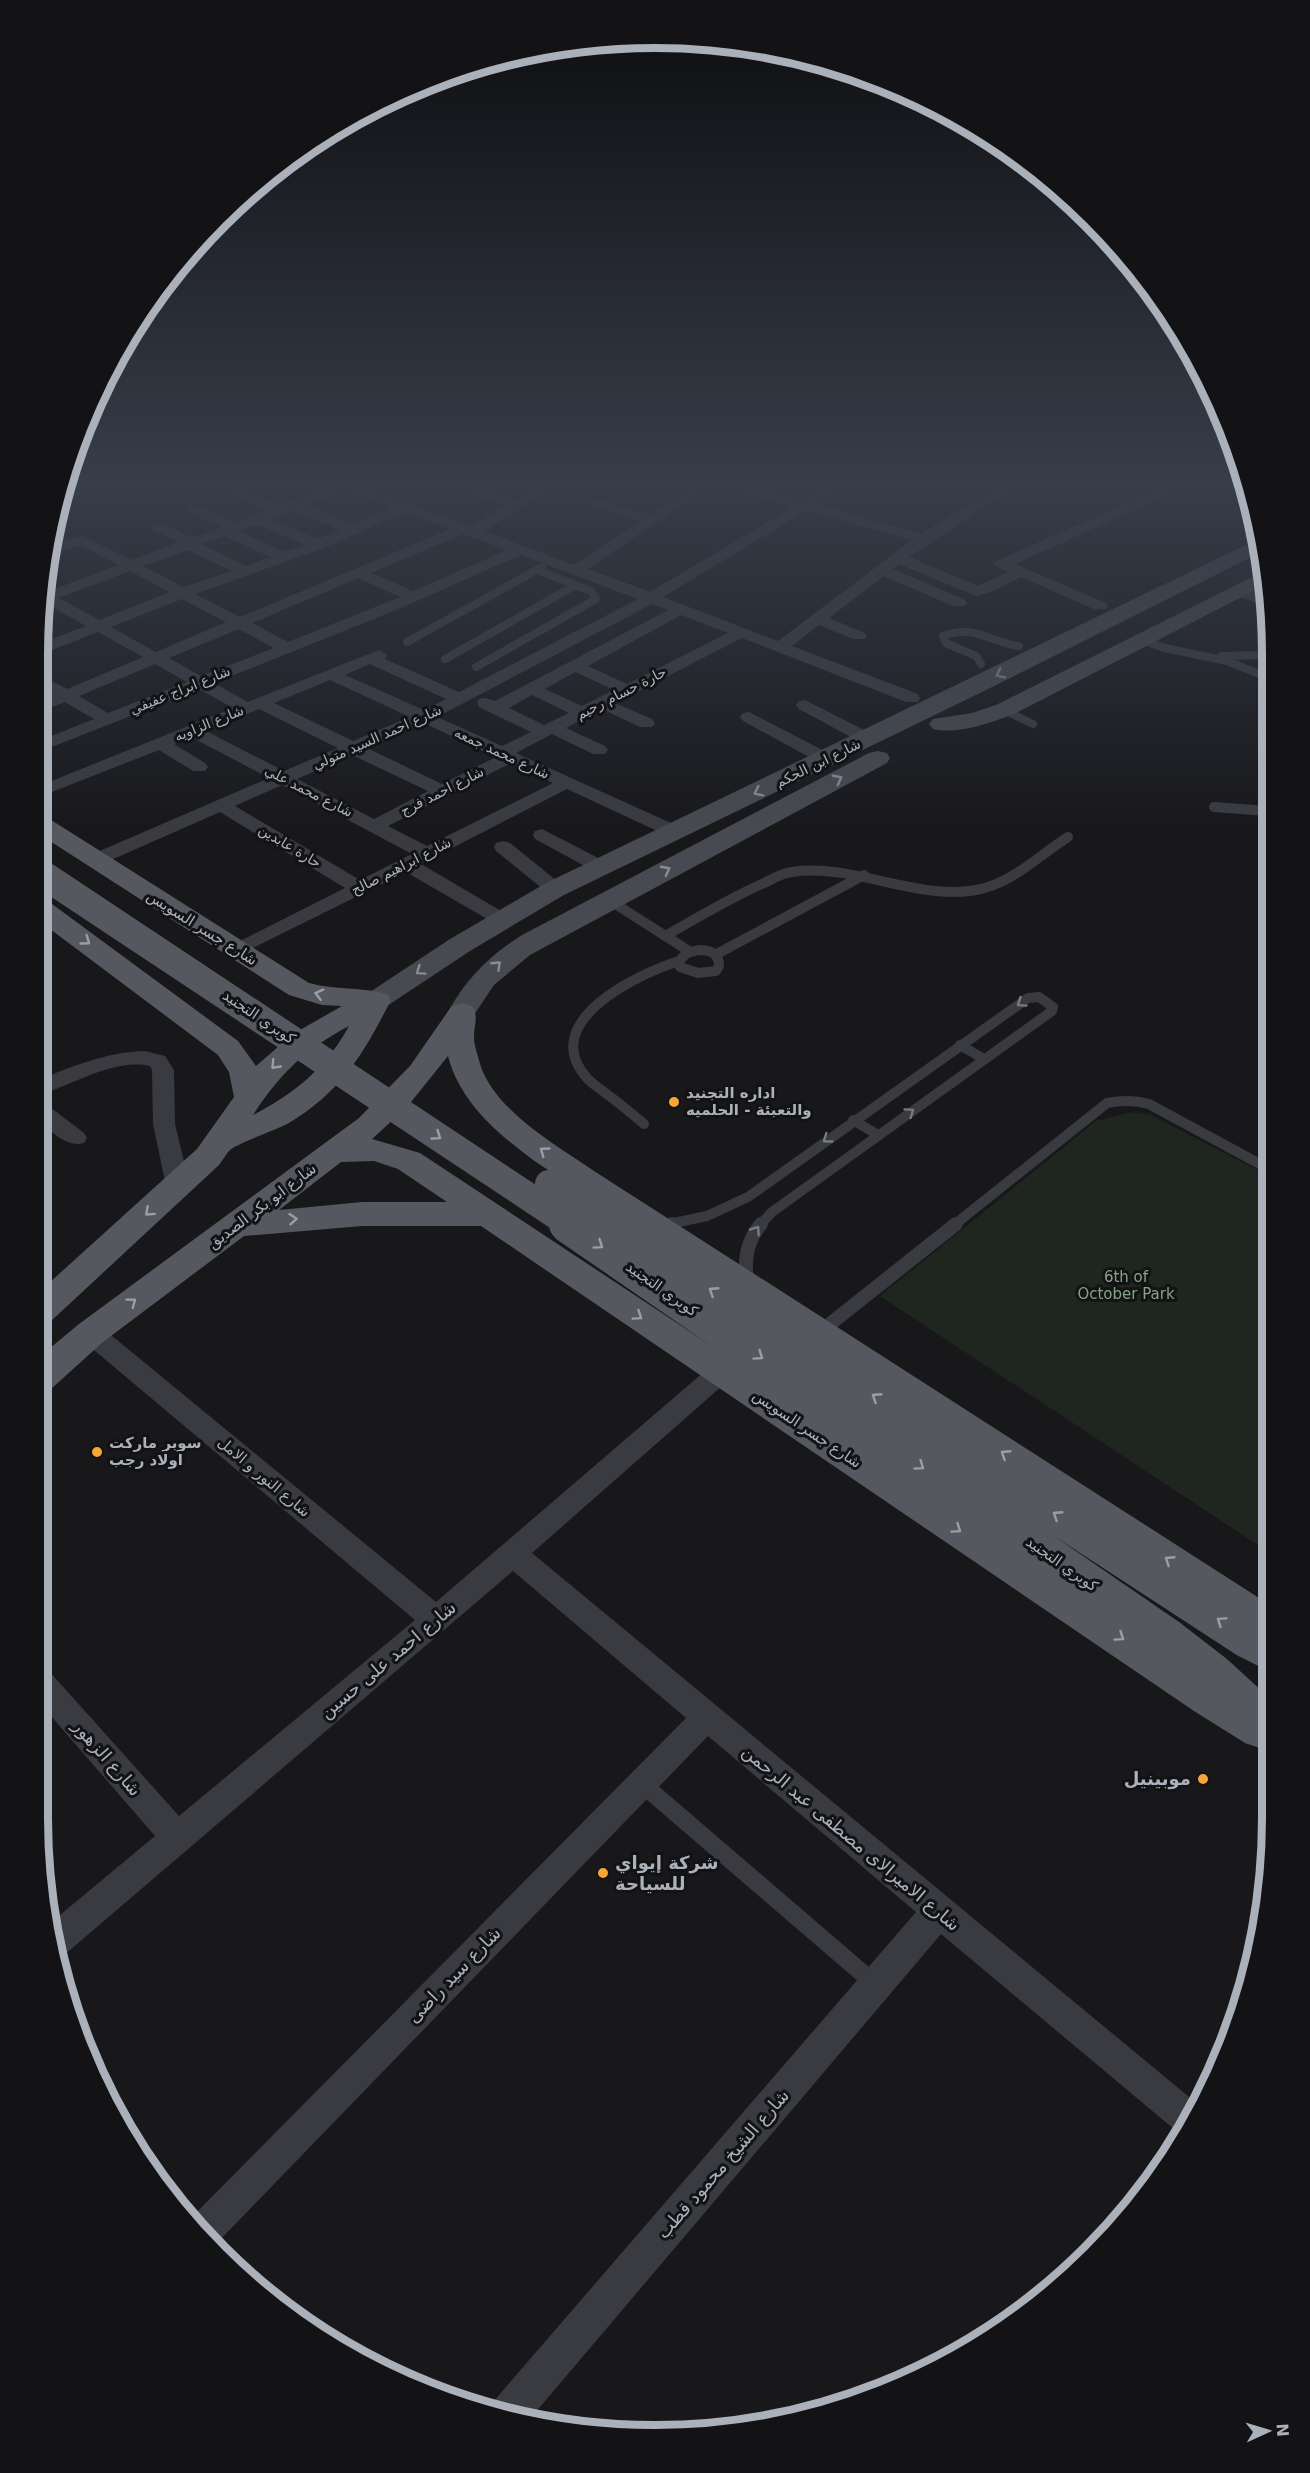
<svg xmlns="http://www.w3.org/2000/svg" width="1310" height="2473" font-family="'DejaVu Sans','Noto Sans Arabic',sans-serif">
<rect width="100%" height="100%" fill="#18181b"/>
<path fill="#1e261f" d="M 1132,1112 L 1151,1115 L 1269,1176 L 1270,1553 L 880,1296 L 1096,1121 Z"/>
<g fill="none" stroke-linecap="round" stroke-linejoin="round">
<path stroke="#393b40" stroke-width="8" d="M 1141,640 L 1165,648 L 1227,661 L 1267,677
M 407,642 L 542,567
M 1221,656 L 1267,655
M 445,659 L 576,585
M 981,664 L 976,656 L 946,643 L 943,636 C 973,624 990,642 1019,646
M 476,667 L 596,599 L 591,591 L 537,570
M 1004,710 L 1033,724
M 1214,807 L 1217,807"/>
<path stroke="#393b40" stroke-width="10" d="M 1214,807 L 1268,811
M 609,900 L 689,951
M 665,936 C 697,918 728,899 762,884 C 771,880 781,873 792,872 C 857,862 929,908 991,886 C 1019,876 1043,853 1068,837
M 699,950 C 711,950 719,954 719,966 L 716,971 L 698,973 L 680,967 L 679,961 L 687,953 Z
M 715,955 L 864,875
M 960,1045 L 984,1059
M 853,1120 L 878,1135
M 644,1124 C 631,1113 618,1102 604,1092 C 598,1087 591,1083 586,1077 C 538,1021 638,974 679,961
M 665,1225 L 707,1216 L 748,1197 L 1028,998 L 1039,997 L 1053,1007 L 1052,1011 L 772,1212 L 760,1225
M 954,1225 L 1107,1103 C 1122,1100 1135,1100 1149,1104 L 1269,1169"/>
<path stroke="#393b40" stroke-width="14" d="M 662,1226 L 672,1224
M 747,1284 C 744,1261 746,1242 761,1224
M 820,1332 L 956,1224"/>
<path stroke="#393b40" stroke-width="18" d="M 641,1783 L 875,1984"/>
<path fill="#393b40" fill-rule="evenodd" d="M 335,485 L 357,485 L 471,526 L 506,506 L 469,492 L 467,489 L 469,486 L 479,486 L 516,500 L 541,485 L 558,485 L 484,531 L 574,565 L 640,521 L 591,506 L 589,503 L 591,500 L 601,500 L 650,515 L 695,485 L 711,485 L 588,569 L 650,592 L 793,507 L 728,488 L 726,485 L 748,485 L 803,500 L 829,485 L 846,485 L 817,504 L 921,534 L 1002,485 L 1018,485 L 909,557 L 978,586 L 1008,572 L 993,564 L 996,561 L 1168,485 L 1186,485 L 1184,488 L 1015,564 L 1106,603 L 1108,606 L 1106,609 L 1094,609 L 1021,577 L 991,592 L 976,596 L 899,564 L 893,569 L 965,600 L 967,603 L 965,606 L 953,606 L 884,576 L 829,618 L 865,633 L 867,636 L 865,639 L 853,639 L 819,625 L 792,646 L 918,694 L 920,698 L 918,702 L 906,702 L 742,638 L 615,703 L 652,719 L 655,723 L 652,727 L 640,727 L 602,709 L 566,728 L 605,746 L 608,750 L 605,754 L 593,754 L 552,734 L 516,753 L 682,828 L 684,832 L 682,836 L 668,836 L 567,789 L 421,864 L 508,915 L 511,919 L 508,923 L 494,923 L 406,872 L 237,956 L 230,954 L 227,950 L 230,946 L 345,888 L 220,812 L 102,864 L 88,864 L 85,860 L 88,856 L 269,778 L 191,737 L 174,744 L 205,763 L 208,767 L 205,771 L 193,771 L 159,750 L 39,797 L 39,786 L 233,708 L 199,689 L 39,752 L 39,741 L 94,719 L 65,702 L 39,712 L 39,701 L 53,695 L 39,686 L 39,674 L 67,689 L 143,657 L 98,632 L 39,655 L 39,644 L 86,626 L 45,603 L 41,604 L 43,591 L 47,592 L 118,565 L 81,545 L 49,555 L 50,546 L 82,536 L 132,560 L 179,542 L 153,530 L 151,527 L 153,524 L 163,524 L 192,538 L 222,527 L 187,512 L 185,509 L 187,506 L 197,506 L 235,522 L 267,510 L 229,493 L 227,490 L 229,487 L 239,487 L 280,505 ZM 346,490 L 392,507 L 352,525 L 306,505 ZM 293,510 L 340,530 L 318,539 L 269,519 ZM 807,510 L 912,540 L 778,641 L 663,597 ZM 405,512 L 450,529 L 240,617 L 195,594 L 324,548 ZM 256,524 L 306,545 L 285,552 L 238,531 ZM 463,534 L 507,550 L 413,591 L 371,573 ZM 224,536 L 271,557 L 246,566 L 201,544 ZM 188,550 L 232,571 L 183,587 L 143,566 ZM 521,555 L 638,599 L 459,692 L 385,659 L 387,655 L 379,650 L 248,702 L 214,683 L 396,610 ZM 130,571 L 170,592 L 99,620 L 59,598 ZM 358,578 L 400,597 L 288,642 L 252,623 ZM 182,599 L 226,622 L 156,652 L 111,627 ZM 652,604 L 668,610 L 495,701 L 485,698 L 479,699 L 477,703 L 479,707 L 531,732 L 502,746 L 437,717 ZM 681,615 L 728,633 L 627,684 L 588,666 ZM 239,629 L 274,648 L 201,676 L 169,658 ZM 155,664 L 187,682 L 108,713 L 79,696 ZM 370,664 L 446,699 L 424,710 L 345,675 ZM 575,672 L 614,690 L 582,706 L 545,689 ZM 330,680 L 410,717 L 353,741 L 274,703 ZM 532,695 L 569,713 L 544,725 L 509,708 ZM 259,709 L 338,748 L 284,771 L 206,731 ZM 424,723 L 496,757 L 442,784 L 367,748 ZM 352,755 L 428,791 L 374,819 L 297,779 ZM 511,763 L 553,783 L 427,846 L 388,826 ZM 282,785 L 412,854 L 360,880 L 235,806 Z
M 596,485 L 616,485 L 618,487 L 611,491 L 598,488 Z
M 1237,586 L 1267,597 L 1267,607 L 1232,594 L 1229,591 L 1232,588 Z
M 805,700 L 874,735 L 877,739 L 874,743 L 862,743 L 799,709 L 796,705 L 799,701 Z
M 749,712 L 832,755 L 835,759 L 832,763 L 820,763 L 743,721 L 740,717 L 743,713 Z
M 542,829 L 608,863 L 611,867 L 608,871 L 594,871 L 535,839 L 533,835 L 535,831 Z
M 503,841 L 510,843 L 562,885 L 565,889 L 562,893 L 548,893 L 496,851 L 494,847 L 496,843 Z
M 145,1051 L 165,1056 L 174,1070 L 175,1124 L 190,1186 L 186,1192 L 178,1194 L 170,1192 L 166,1186 L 153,1124 L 152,1070 L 150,1066 C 112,1058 73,1086 38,1095 L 38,1080 C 73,1066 107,1052 145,1051 Z
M 38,1102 L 46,1104 L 84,1133 L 87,1138 L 84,1143 C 66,1148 52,1131 38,1121 Z
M 91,1323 L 100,1326 L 436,1602 L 712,1365 L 721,1362 L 730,1365 L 734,1372 L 730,1379 L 532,1553 L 1200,2106 L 1181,2135 L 941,1934 L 529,2420 L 489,2412 L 493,2402 L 916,1912 L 708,1736 L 214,2246 L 189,2220 L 686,1718 L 513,1571 L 63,1956 L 55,1959 L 48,1925 L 155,1836 L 38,1701 L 38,1667 L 49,1671 L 179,1816 L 415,1620 L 82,1340 L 78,1333 L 82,1326 Z"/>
<path fill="#474a50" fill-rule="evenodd" d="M 1258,539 L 1261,552 L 980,693 L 564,895 L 470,951 L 387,1006 L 377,1009 L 367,1006 L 363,1000 L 367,994 L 450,939 L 546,883 Z
M 1266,570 L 1267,584 L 1012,715 C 988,723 958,735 933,729 L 929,724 L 933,719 L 972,713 L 996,705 Z
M 878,751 L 887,753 L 890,758 L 887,763 L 530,955 L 494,985 L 472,1018 L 462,1021 L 452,1018 L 448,1012 C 467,978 489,956 522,935 L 869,753 Z"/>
<path fill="#55585f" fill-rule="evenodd" d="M 39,815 L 48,818 L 309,983 C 335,990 361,987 387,994 L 391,1000 C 364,1053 342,1091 289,1123 C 276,1130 238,1143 230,1150 C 226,1154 223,1160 219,1165 L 50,1322 L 38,1326 L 38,1293 L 197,1149 L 234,1097 L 229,1072 L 218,1055 L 38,920 L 38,899 L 48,901 L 238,1041 L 256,1066 L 293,1034 L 342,1006 L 322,1005 L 289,995 L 39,834 ZM 349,1026 C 327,1067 294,1094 253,1115 C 279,1075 305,1049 349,1026 Z
M 462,1003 L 472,1006 C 479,1016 474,1025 474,1037 C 474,1046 478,1055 480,1064 C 495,1111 556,1145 594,1171 L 1270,1605 L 1271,1643 L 1256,1638 L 533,1160 C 497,1133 460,1102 448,1056 L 407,1107 L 372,1139 L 420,1153 L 1224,1685 L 1271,1713 L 1271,1744 L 1260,1748 L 1245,1743 L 1194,1711 L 481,1226 L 362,1226 L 244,1236 L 103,1342 L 51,1389 L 38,1393 L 38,1358 L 79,1324 L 359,1118 L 410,1066 L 451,1007 ZM 374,1161 L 398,1169 L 447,1202 L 362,1202 L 279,1210 L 341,1162 Z"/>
<path stroke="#55585f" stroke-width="28" d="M 39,872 L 571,1225
M 549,1184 L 612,1225"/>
<path stroke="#55585f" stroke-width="38" d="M 568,1224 L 1170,1639 L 1214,1673 L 1271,1725
M 610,1224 L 1247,1639 L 1271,1651"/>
</g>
<defs><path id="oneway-chevron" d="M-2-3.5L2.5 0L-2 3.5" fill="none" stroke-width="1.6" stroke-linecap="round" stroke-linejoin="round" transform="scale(1.5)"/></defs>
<g stroke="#878d95">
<use href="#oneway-chevron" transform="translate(1000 674) rotate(154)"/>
<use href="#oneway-chevron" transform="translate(838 779) rotate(-28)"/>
<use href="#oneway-chevron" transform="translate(758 792) rotate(154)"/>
<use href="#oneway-chevron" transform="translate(666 870) rotate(-28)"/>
<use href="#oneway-chevron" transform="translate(497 965) rotate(-43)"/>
<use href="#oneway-chevron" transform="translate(420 971) rotate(146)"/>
</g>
<g stroke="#999fa8">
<use href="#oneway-chevron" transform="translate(86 941) rotate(36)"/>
<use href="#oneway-chevron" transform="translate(319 994) rotate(-166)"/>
<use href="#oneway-chevron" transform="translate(275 1065) rotate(134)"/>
<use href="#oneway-chevron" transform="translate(437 1136) rotate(34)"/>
<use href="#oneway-chevron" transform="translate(544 1151) rotate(-144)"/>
<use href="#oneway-chevron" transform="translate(149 1212) rotate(138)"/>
<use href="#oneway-chevron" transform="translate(293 1219) rotate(-5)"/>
<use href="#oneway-chevron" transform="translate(599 1245) rotate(35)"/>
<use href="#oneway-chevron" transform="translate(713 1291) rotate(-147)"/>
<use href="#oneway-chevron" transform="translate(132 1302) rotate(-37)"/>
<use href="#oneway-chevron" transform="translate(638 1316) rotate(34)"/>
<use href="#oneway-chevron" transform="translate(759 1356) rotate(35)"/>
<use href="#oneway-chevron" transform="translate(876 1397) rotate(-147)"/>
<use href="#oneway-chevron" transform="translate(1005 1454) rotate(-147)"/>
<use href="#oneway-chevron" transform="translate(920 1466) rotate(35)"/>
<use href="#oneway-chevron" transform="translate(1057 1515) rotate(-147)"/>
<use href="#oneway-chevron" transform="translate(957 1529) rotate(34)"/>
<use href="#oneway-chevron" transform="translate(1169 1560) rotate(-147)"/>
<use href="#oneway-chevron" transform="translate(1221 1621) rotate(-146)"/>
<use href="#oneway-chevron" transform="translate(1120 1637) rotate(34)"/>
</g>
<g stroke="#777c83">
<use href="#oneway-chevron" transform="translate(1021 1003) rotate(146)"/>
<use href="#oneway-chevron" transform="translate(910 1112) rotate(-35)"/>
<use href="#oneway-chevron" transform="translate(827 1139) rotate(144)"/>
<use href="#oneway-chevron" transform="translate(756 1230) rotate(-56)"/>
</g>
<linearGradient id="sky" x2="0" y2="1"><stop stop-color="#0d0d0f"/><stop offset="0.58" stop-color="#373d4a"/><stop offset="1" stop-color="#373d4a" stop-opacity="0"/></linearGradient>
<rect width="1310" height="831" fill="url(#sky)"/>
<g fill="#f6a635" stroke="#131316" stroke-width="2">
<circle cx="674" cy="1102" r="6"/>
<circle cx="97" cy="1452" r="6"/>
<circle cx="1203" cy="1779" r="6"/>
<circle cx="603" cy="1873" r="6"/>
</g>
<g text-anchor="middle" stroke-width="6" stroke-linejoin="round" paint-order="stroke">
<g font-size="14" fill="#aab1ba" stroke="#131316">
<text transform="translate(180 690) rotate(-22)" y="5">شارع ابراج عفيفي</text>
<text transform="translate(621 693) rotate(-27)" y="5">حارة حسام رحيم</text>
<text transform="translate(209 723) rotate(-22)" y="5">شارع الزاويه</text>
<text transform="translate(377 737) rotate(-24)" y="5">شارع احمد السيد متولي</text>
<text transform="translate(502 753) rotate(25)" y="5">شارع محمد جمعه</text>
<text transform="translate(818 763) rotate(-26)" y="5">شارع ابن الحكم</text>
<text transform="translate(309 791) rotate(27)" y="5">شارع محمد علي</text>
<text transform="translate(442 791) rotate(-27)" y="5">شارع احمد فرج</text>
<text transform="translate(290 846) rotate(31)" y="5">حارة عابدين</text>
<text transform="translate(401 866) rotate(-27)" y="5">شارع ابراهيم صالح</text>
</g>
<g font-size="15" fill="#aab1ba" stroke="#131316">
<text transform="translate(202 928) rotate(32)" y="5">شارع جسر السويس</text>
<text transform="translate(259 1017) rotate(34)" y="5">كوبري التجنيد</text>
<text transform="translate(262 1206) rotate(-37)" y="5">شارع ابو بكر الصديق</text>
<text transform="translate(662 1289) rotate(35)" y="5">كوبري التجنيد</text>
<text transform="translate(807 1429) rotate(34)" y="5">شارع جسر السويس</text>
<text transform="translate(264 1477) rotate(40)" y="5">شارع النور و الامل</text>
<text transform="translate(1062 1564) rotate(35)" y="5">كوبري التجنيد</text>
</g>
<g font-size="15" font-weight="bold" fill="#aab1ba" stroke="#131316" text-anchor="start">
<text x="686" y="1098">اداره التجنيد<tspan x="686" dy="17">والتعبئة - الحلميه</tspan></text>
<text x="109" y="1448">سوبر ماركت<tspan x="109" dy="17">اولاد رجب</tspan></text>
</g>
<g font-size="15" fill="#82a681" stroke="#131316">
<text x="1126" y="1282">6th of<tspan x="1126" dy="17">October Park</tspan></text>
</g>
<g font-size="18" fill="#aab1ba" stroke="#131316">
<text transform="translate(388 1660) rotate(-40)" y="6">شارع احمد على حسين</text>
<text transform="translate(107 1758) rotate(49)" y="6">شارع الزهور</text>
<text transform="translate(851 1838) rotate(40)" y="6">شارع الاميرالاى مصطفى عبد الرحمن</text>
<text transform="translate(454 1975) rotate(-46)" y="6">شارع سيد راضى</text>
<text transform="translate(723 2164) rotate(-49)" y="6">شارع الشيخ محمود قطب</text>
</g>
<g font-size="18" font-weight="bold" fill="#aab1ba" stroke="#131316" text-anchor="end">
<text x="1191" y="1785">موبينيل</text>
<text x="615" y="1869" text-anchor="start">شركة إيواي<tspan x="615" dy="21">للسياحة</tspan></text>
</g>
</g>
<path d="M0 0H1310V2473H0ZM655 48H655A607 607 0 0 1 1262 655V1818A607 607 0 0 1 655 2425H655A607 607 0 0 1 48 1818V655A607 607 0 0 1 655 48Z" fill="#131316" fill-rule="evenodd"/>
<path fill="none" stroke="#aab1ba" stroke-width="8" d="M655 48H655A607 607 0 0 1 1262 655V1818A607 607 0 0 1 655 2425H655A607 607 0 0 1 48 1818V655A607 607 0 0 1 655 48Z"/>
<g transform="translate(1268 2431) rotate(86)" stroke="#131316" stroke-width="4.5" paint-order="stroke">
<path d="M0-4.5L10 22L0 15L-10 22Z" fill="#aab1ba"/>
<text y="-9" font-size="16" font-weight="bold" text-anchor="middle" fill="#aab1ba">N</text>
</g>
</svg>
